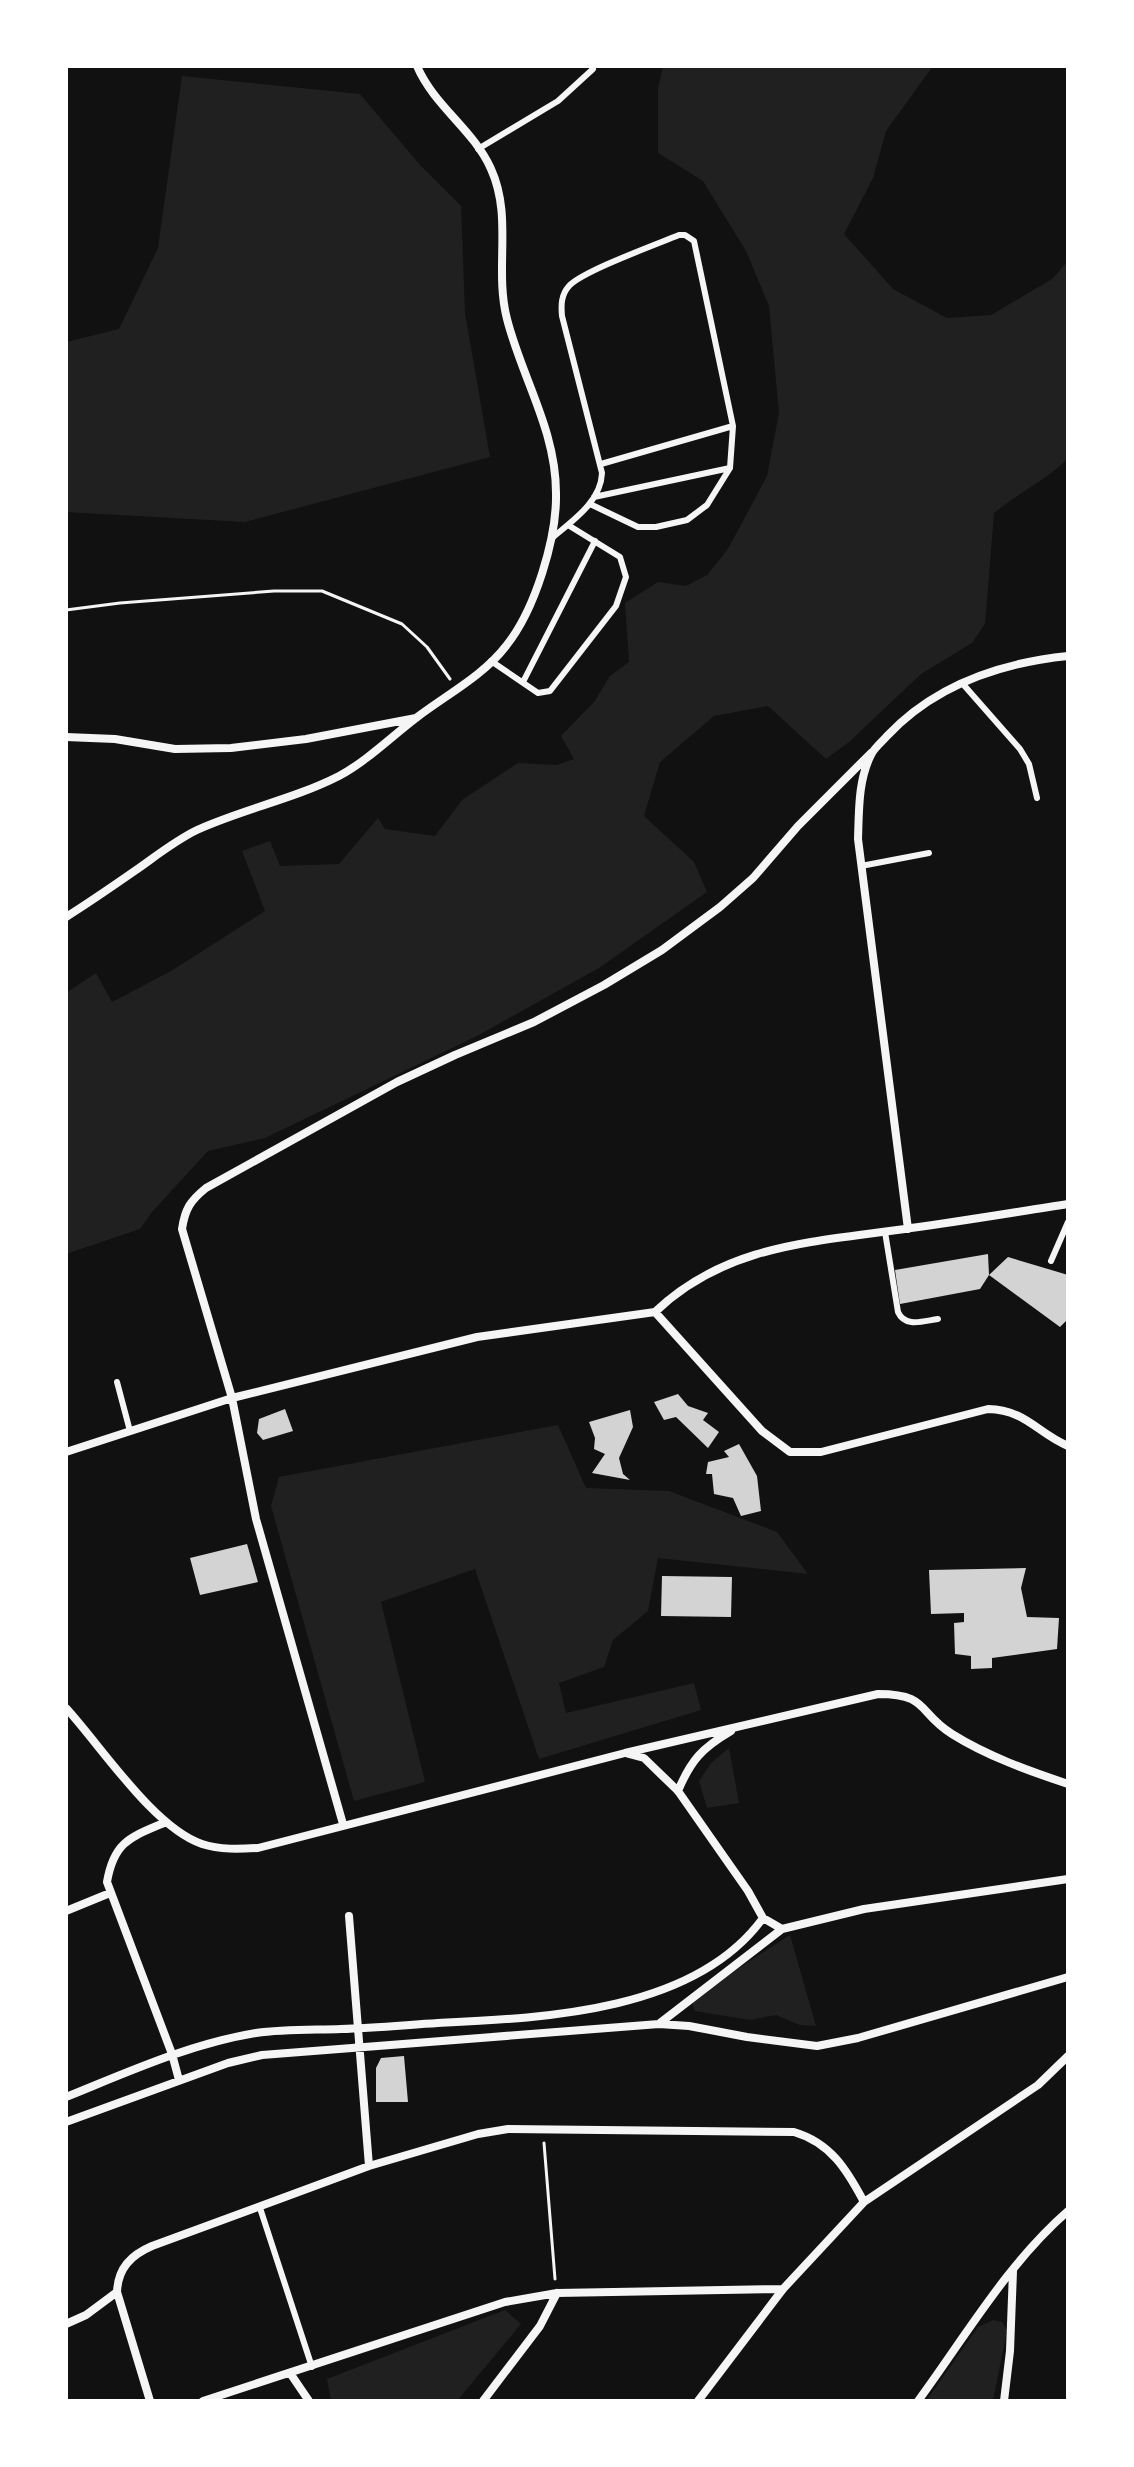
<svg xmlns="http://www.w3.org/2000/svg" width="1134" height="2467" font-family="'Sofia Sans Condensed',sans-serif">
<rect width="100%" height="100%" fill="#111"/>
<path fill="#202020" d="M 663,66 L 933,66 L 886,131 L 873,178 L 844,234 L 893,289 L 947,318 L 991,315 L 1052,279 L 1068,261 L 1068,458 C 1047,480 1018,493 994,513 L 985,624 L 972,643 L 921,674 L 849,742 L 826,759 L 768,706 L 714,716 L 660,762 L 644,816 L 694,862 L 707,892 L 599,968 L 477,1036 L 265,1138 L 208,1151 L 152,1212 L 140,1229 L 66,1254 L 66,993 L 96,973 L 112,1002 L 171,971 L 265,911 L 242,851 L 270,841 L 280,866 L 339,864 L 378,818 L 385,829 L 435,836 L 462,800 L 518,763 L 557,765 L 574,759 L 561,736 L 594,702 L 610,676 L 629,662 L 625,603 L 658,582 L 686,586 L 707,575 L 728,549 L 767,476 L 779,413 L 769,306 L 746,251 L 703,181 L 658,153 L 658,89 Z
M 182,76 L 360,94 L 420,165 L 461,206 L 465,313 L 490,457 L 245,522 L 66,512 L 66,342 L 119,329 L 158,248 Z
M 558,1425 L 586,1488 L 669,1491 L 777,1532 L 808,1574 L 658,1558 L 648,1611 L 613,1640 L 604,1667 L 559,1683 L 566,1713 L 694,1683 L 701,1710 L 539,1759 L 475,1569 L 381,1602 L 425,1782 L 354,1801 L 271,1506 L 279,1477 Z
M 729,1748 L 739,1803 L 707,1808 L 699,1781 L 711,1763 Z
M 790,1935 L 816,2026 L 800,2025 L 776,2015 L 750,2020 L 695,2011 L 691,1999 Z
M 505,2310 L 521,2324 L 457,2401 L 331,2401 L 327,2379 Z
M 993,2320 L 1002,2322 L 1007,2330 L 993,2401 L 926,2401 L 978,2327 Z"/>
<path fill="#d3d3d3" d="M 988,1254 L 989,1275 L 1008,1257 L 1068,1275 L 1068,1319 L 1060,1327 L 989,1275 L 980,1289 L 900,1304 L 895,1270 Z
M 678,1394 L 688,1406 L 708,1413 L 703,1420 L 719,1432 L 708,1448 L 676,1417 L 664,1420 L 654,1402 Z
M 285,1409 L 293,1431 L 263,1440 L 257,1433 L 259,1419 Z
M 630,1410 L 633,1427 L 619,1458 L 623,1474 L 630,1480 L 592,1473 L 605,1454 L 594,1449 L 595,1438 L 589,1422 Z
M 739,1444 L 757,1476 L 761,1511 L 741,1516 L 733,1498 L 714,1494 L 712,1474 L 706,1474 L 708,1462 L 729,1457 L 724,1451 Z
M 247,1544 L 258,1582 L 200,1595 L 190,1558 Z
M 1026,1568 L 1021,1588 L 1027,1617 L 1059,1618 L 1057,1649 L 992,1658 L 992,1668 L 971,1669 L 971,1656 L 955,1654 L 954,1623 L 964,1622 L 964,1613 L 931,1614 L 929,1570 Z
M 662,1576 L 732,1577 L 731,1617 L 661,1616 Z
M 404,2056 L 408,2102 L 376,2102 L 376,2068 L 381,2058 Z"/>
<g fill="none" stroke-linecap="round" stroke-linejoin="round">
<path stroke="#f5f5f5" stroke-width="3" d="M 66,610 L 120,603 L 274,591 L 322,591 L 402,624 L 427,647 L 450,679
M 544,2143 L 555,2279"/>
<path stroke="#f5f5f5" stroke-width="6" d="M 478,149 L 558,101 L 593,69
M 601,464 L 733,426
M 594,497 L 730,468
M 552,538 C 572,521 601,502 602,473 L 562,316 C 561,305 561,295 569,286 C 583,271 655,245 679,235 L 685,235 L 694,241 L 733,426 L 730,468 L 707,505 L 687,520 L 656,527 L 638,527 L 590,504
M 491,661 L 538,693 L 550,691 L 616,606 L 626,577 L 620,557 L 568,525
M 523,682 L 595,541
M 962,683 L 1020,749 L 1029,764 L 1037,798
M 861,866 L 929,853
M 885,1232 L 898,1312 C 905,1328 923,1321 938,1319
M 1051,1261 L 1068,1222
M 117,1382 L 130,1431
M 260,2208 L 312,2367"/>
<path stroke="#f5f5f5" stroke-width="8" d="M 66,737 L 115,739 L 175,749 L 231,748 L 306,739 L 416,718
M 66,917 C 90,902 113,886 136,870 C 156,856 176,840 197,830 C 243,809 294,799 339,776 C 367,761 391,737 416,718 C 446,695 483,676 506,646 C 535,610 557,538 556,493 C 556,430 522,378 507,319 C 494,269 513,217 491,169 C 474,130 434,106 417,66
M 908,1229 L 858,839 C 859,812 858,780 871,755 C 874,748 882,742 887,736 C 934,686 1000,663 1068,656
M 655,1312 C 727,1243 817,1242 911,1228 C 963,1221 1016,1212 1068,1204
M 66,1452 L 232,1398 L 182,1229 C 185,1209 190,1201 206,1188 L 397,1082 L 455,1055 L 534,1022 L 604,985 L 662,950 L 720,907 L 753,878 L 798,826 L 871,753
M 66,1708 C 101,1746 154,1828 202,1844 C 220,1850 240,1849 258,1848 L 625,1753 L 878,1694 C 929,1694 917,1712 952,1734 C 987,1756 1029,1771 1068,1784
M 629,1754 L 644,1758 L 678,1791 L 748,1891 L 763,1918 L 782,1929 L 864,1909 L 1068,1879
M 678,1791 C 691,1760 702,1748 731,1731
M 166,1822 C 131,1837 114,1841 107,1882 L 172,2054 L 179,2080
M 343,1824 L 256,1519 L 232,1398 L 477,1337 L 655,1312 L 762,1431 L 790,1452 L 821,1452 L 988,1409 C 1026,1410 1037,1433 1068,1446
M 66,1911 L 110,1893
M 349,1916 L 369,2166
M 660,2023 L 782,1929
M 66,2097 C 128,2072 189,2044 256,2033 C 284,2029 313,2030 341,2029 C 373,2028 406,2025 438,2023 C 544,2018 695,2012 763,1918
M 66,2122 L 228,2063 L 262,2055 L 659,2024 L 689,2026 L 747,2037 L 817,2046 L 858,2038 L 1068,1977
M 66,2324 L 86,2315 L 117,2292
M 290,2373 L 309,2401
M 150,2401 L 117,2292 C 118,2268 131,2255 152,2246 L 369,2166 L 478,2134 L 508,2129 L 794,2132 C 831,2143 847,2170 864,2202
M 203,2401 L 505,2302 L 557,2293 L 783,2289
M 483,2401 L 540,2326 L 557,2293
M 698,2401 L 783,2289 L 864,2202 L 1038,2085 L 1068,2056
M 918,2401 C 965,2337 1008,2263 1068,2211
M 1004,2401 L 1010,2351 L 1013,2271"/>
</g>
<rect width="1134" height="2467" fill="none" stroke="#ffffff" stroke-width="136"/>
</svg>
